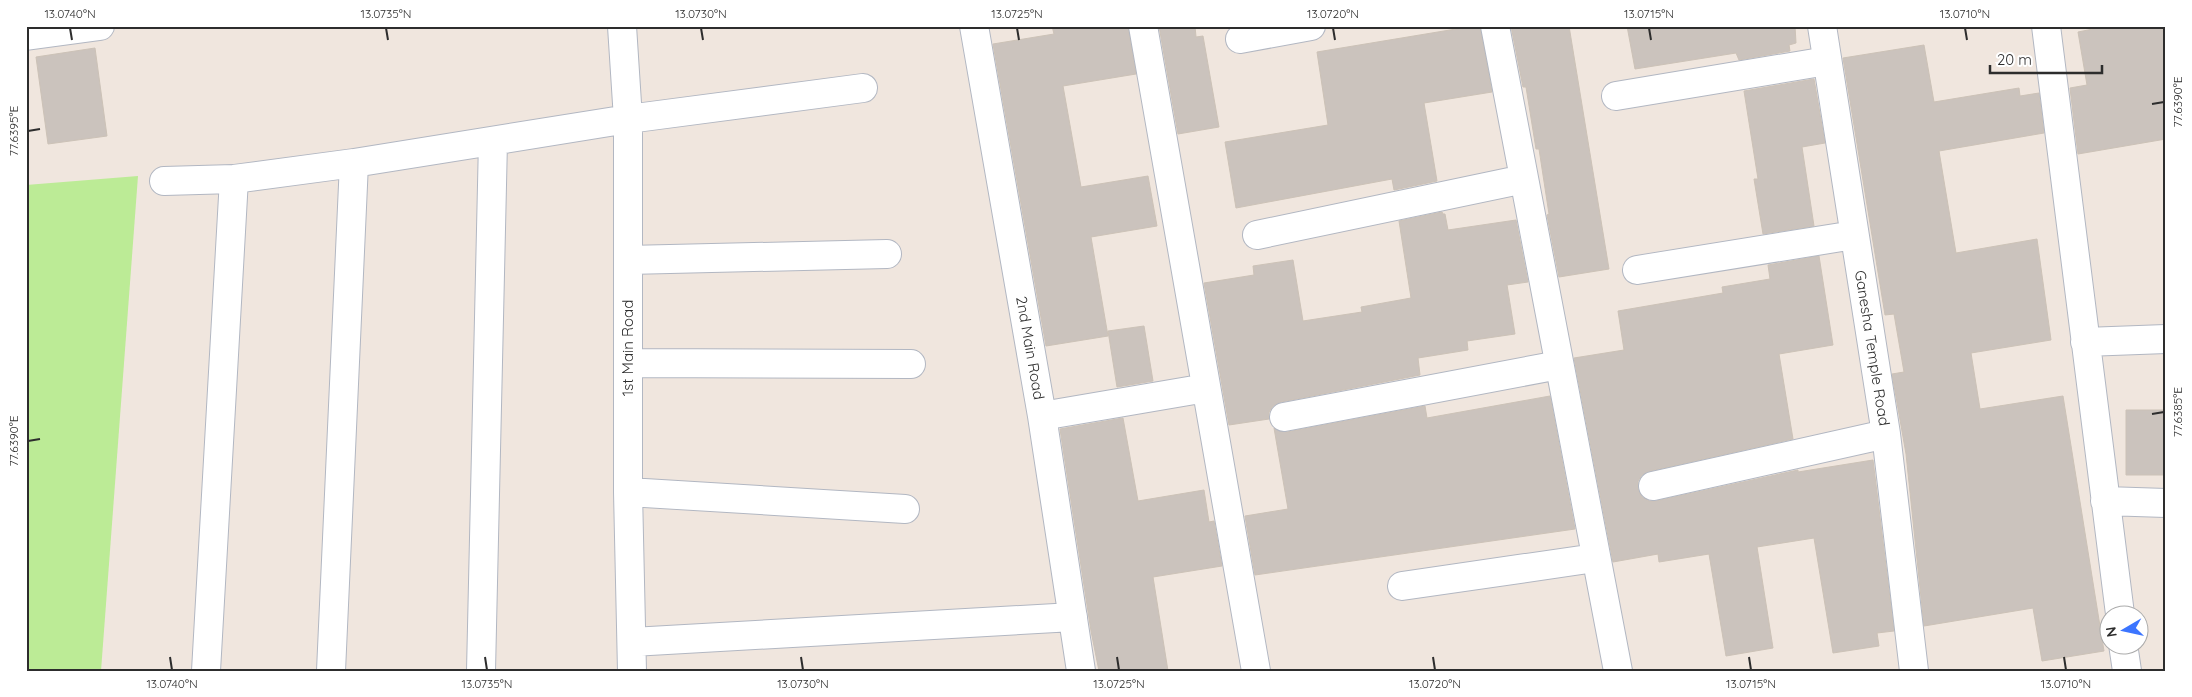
<svg xmlns="http://www.w3.org/2000/svg" width="2192" height="697" font-family="Quicksand,sans-serif">
<rect width="100%" height="100%" fill="#f0e6de"/>
<path fill="#bceb96" d="M 138,176 L 101,671 L 26,671 L 26,185 Z"/>
<path fill="#cbc3bd" stroke="#ccc2b7" d="M 1052,26 L 1128,26 L 1136,74 L 1063,86 L 1081,187 L 1148,176 L 1157,226 L 1091,237 L 1108,336 L 1046,346 L 993,44 L 1054,34 Z
M 1159,26 L 1195,26 L 1196,37 L 1203,36 L 1219,127 L 1178,134 Z
M 1474,26 L 1480,26 L 1492,92 L 1424,103 L 1437,181 L 1394,190 L 1392,179 L 1236,208 L 1225,142 L 1328,125 L 1317,52 Z
M 1511,26 L 1569,26 L 1609,269 L 1559,277 L 1547,215 L 1549,214 L 1539,149 L 1536,149 L 1526,87 L 1523,87 Z
M 1627,26 L 1795,26 L 1796,43 L 1789,45 L 1790,51 L 1739,60 L 1736,53 L 1635,69 Z
M 2108,26 L 2162,26 L 2166,46 L 2166,139 L 2078,154 L 2070,88 L 2087,85 L 2078,32 Z
M 1924,45 L 1934,102 L 2019,88 L 2020,96 L 2039,93 L 2044,133 L 1939,151 L 1956,253 L 2037,239 L 2051,340 L 1971,353 L 1980,409 L 2063,396 L 2104,651 L 2042,661 L 2033,608 L 1924,626 L 1906,454 L 1892,374 L 1904,372 L 1894,314 L 1885,315 L 1843,58 Z
M 95,48 L 107,136 L 48,144 L 36,57 Z
M 1814,79 L 1825,143 L 1802,147 L 1814,226 L 1763,234 L 1754,179 L 1758,179 L 1744,91 Z
M 1442,212 L 1443,214 L 1445,214 L 1448,230 L 1516,220 L 1528,282 L 1507,285 L 1515,334 L 1467,341 L 1468,350 L 1418,358 L 1420,375 L 1281,402 L 1273,406 L 1269,412 L 1269,419 L 1229,425 L 1204,283 L 1254,275 L 1253,266 L 1293,260 L 1303,321 L 1362,312 L 1361,307 L 1411,298 L 1399,221 Z
M 1819,256 L 1833,345 L 1779,354 L 1793,439 L 1650,471 L 1642,475 L 1638,481 L 1638,489 L 1642,497 L 1649,501 L 1656,501 L 1798,470 L 1798,472 L 1873,460 L 1894,631 L 1877,633 L 1879,646 L 1833,653 L 1814,538 L 1757,547 L 1773,648 L 1726,656 L 1709,554 L 1659,562 L 1658,554 L 1613,562 L 1574,358 L 1624,350 L 1618,311 L 1723,293 L 1722,287 L 1770,279 L 1768,265 Z
M 1144,326 L 1153,381 L 1117,387 L 1108,331 Z
M 1550,396 L 1575,529 L 1255,575 L 1245,516 L 1288,509 L 1274,428 L 1287,432 L 1425,406 L 1427,418 Z
M 2126,410 L 2166,410 L 2166,475 L 2126,475 Z
M 1123,418 L 1138,501 L 1204,490 L 1209,522 L 1214,521 L 1222,566 L 1153,577 L 1168,671 L 1099,671 L 1091,631 L 1060,429 Z"/>
<g fill="none" stroke-linecap="round" stroke-linejoin="round">
<g stroke="#b2b7c2" stroke-width="30">
<path id="street" d="M 622,26 L 628,119 L 628,492 L 632,671
M 974,26 L 1042,416 L 1081,671
M 1143,26 L 1256,671
M 1495,26 L 1618,671
M 1822,26 L 1886,434 L 1914,671
M 2046,26 L 2120,614
M 26,36 L 100,26
M 1240,39 L 1311,26
M 1616,96 L 1827,61
M 164,181 L 234,179 L 354,163 L 628,119 L 863,88
M 1257,235 L 1524,179
M 628,260 L 887,254
M 1637,270 L 1854,235
M 2085,342 L 2166,339
M 628,363 L 911,364
M 1042,416 L 1206,388
M 1284,417 L 1559,365
M 1653,486 L 1886,434
M 628,492 L 905,509
M 2105,501 L 2166,503
M 1402,586 L 1595,558
M 632,642 L 1073,617
M 2123,644 L 2127,671
M 206,671 L 234,179
M 331,671 L 354,163
M 481,671 L 493,141"/>
</g>
<use href="#street" stroke="#fff" stroke-width="28"/>
</g>
<path fill="none" stroke="#2d2d2d" stroke-width="2" d="M 70,28 L 72,40M 386,28 L 388,40M 701,28 L 703,40M 1017,28 L 1019,40M 1333,28 L 1335,40M 1649,28 L 1651,40M 1965,28 L 1967,40M 2152,104 L 2164,102M 28,131 L 40,129M 2152,414 L 2164,412M 28,441 L 40,439M 170,657 L 172,670M 485,657 L 487,670M 801,657 L 803,670M 1117,657 L 1119,670M 1433,657 L 1435,670M 1749,657 L 1751,670M 2064,657 L 2066,670"/>
<g text-anchor="middle" stroke-width="5" stroke-linejoin="round" paint-order="stroke">
<g font-size="15" fill="#2d2d2d" stroke="#fff">
<text transform="translate(628 348) rotate(-90)" y="5">1st Main Road</text>
<text transform="translate(1030 348) rotate(80)" y="5">2nd Main Road</text>
<text transform="translate(1872 348) rotate(81)" y="5">Ganesha Temple Road</text>
</g>
</g>
<rect width="2192" height="697" fill="none" stroke="#ffffff" stroke-width="55"/>
<g transform="translate(2124 630) rotate(261)"><circle r="24" fill="#ffffff" stroke="#ababab"/>
<path d="M0-4L9 19L0 12L-9 19Z" fill="#3c75ff"/>
<text y="-8" font-size="14" font-weight="bold" text-anchor="middle" fill="#2d2d2d">N</text>
</g>
<path d="M1990 65v8h112v-8" fill="none" stroke="#2d2d2d" stroke-width="2.5"/>
<text x="1997" y="65" font-size="15" fill="#2d2d2d" stroke="#ffffff" stroke-width="4" paint-order="stroke">20 m</text>
<rect x="28" y="28" width="2136" height="642" fill="none" stroke="#2d2d2d" stroke-width="2"/>
<g font-size="12" text-anchor="middle" fill="#2d2d2d">
<text x="70" y="18">13.0740°N</text>
<text x="386" y="18">13.0735°N</text>
<text x="701" y="18">13.0730°N</text>
<text x="1017" y="18">13.0725°N</text>
<text x="1333" y="18">13.0720°N</text>
<text x="1649" y="18">13.0715°N</text>
<text x="1965" y="18">13.0710°N</text>
<text transform="translate(2178 102) rotate(-90)" y="4">77.6390°E</text>
<text transform="translate(14 131) rotate(-90)" y="4">77.6395°E</text>
<text transform="translate(2178 412) rotate(-90)" y="4">77.6385°E</text>
<text transform="translate(14 441) rotate(-90)" y="4">77.6390°E</text>
<text x="172" y="688">13.0740°N</text>
<text x="487" y="688">13.0735°N</text>
<text x="803" y="688">13.0730°N</text>
<text x="1119" y="688">13.0725°N</text>
<text x="1435" y="688">13.0720°N</text>
<text x="1751" y="688">13.0715°N</text>
<text x="2066" y="688">13.0710°N</text>
</g>
</svg>
